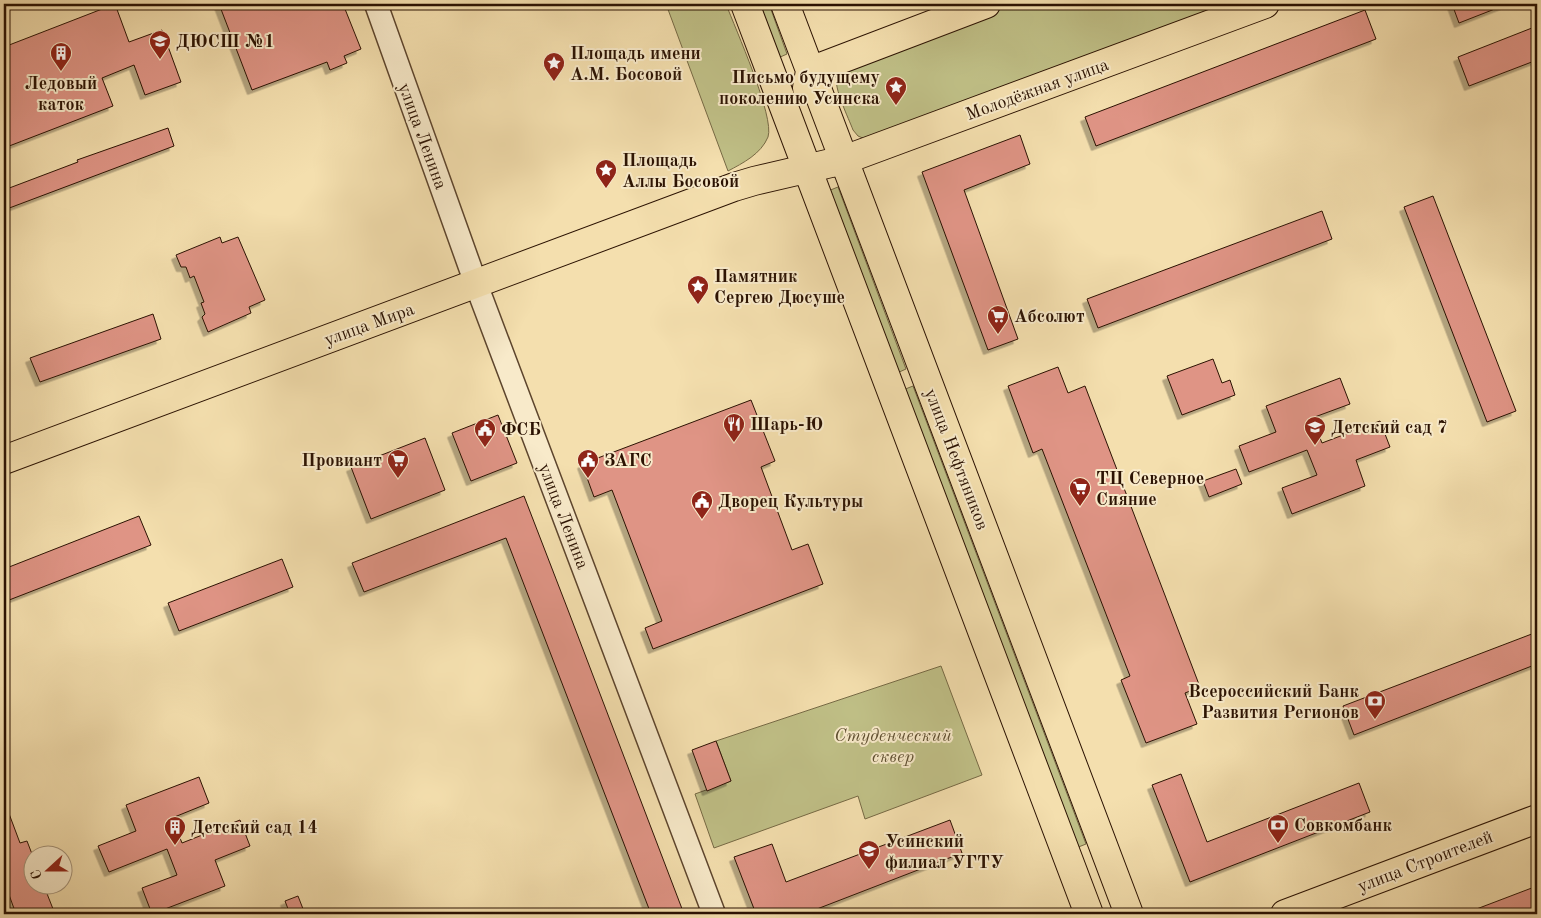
<svg xmlns="http://www.w3.org/2000/svg" width="1541" height="918" font-family="'Old Standard TT',serif">
<defs>
<filter id="shadow"><feDropShadow dx="-4.5" dy="4.5" stdDeviation="0" flood-color="#0004"/></filter>
</defs>
<rect width="100%" height="100%" fill="#f4dfae"/>
<filter id="stains"><feTurbulence type="fractalNoise" baseFrequency=".004" numOctaves="4"/><feColorMatrix values="0 0 0 0 .2 0 0 0 0 .09 0 0 0 0 .02 0 0 0 .5 -.17"/></filter>
<radialGradient id="worn" r=".72"><stop offset=".6" stop-color="#630" stop-opacity="0"/><stop offset="1" stop-color="#630" stop-opacity=".3"/></radialGradient>
<path fill="#c0c087" stroke="#766944" d="M 666,4 L 726,4 C 735,28 775,117 768,137 C 761,154 743,163 728,171 Z
M 758,4 L 769,4 L 787,54 L 778,58 Z
M 1009,4 L 1231,4 L 865,139 L 858,136 L 853,130 C 849,119 833,87 837,77 C 839,70 849,66 855,62 Z
M 838,187 L 906,369 L 897,373 L 828,191 Z
M 913,386 L 1086,844 L 1076,848 L 903,390 Z
M 941,666 L 982,775 L 865,819 L 858,796 L 714,848 L 695,794 L 731,781 L 716,741 Z"/>
<path fill="#df9485" stroke="#2b1202" filter="url(#shadow)" d="M 115,4 L 129,42 L 162,30 L 181,82 L 145,95 L 134,65 L 102,78 L 113,106 L 4,148 L 4,47 Z
M 219,4 L 343,4 L 361,49 L 344,56 L 347,63 L 330,70 L 327,62 L 252,90 Z
M 1452,4 L 1505,4 L 1505,5 L 1459,23 Z
M 1365,10 L 1376,39 L 1096,146 L 1085,117 Z
M 1537,26 L 1537,60 L 1469,86 L 1458,57 Z
M 168,128 L 174,146 L 4,210 L 4,190 L 78,162 L 77,160 Z
M 1020,135 L 1030,164 L 964,190 L 1018,339 L 988,350 L 922,172 Z
M 1433,196 L 1516,411 L 1487,422 L 1404,207 Z
M 1322,211 L 1332,239 L 1098,328 L 1087,299 Z
M 220,237 L 222,243 L 238,237 L 265,300 L 249,307 L 251,313 L 208,332 L 202,317 L 205,314 L 201,303 L 204,302 L 194,276 L 190,278 L 186,267 L 181,267 L 176,255 Z
M 153,314 L 161,339 L 40,382 L 30,358 Z
M 1213,359 L 1222,383 L 1230,380 L 1235,395 L 1182,415 L 1167,376 Z
M 1058,367 L 1068,393 L 1085,386 L 1200,687 L 1185,693 L 1197,724 L 1146,743 L 1121,680 L 1130,676 L 1042,449 L 1033,453 L 1008,386 Z
M 1340,378 L 1350,404 L 1312,418 L 1322,443 L 1380,421 L 1390,447 L 1356,460 L 1365,486 L 1292,514 L 1282,488 L 1317,475 L 1307,450 L 1249,472 L 1239,446 L 1276,432 L 1266,406 Z
M 751,400 L 775,461 L 761,467 L 792,550 L 808,544 L 823,584 L 653,649 L 645,628 L 662,621 L 612,490 L 594,497 L 582,464 Z
M 498,415 L 517,463 L 471,481 L 452,433 Z
M 425,438 L 445,490 L 371,519 L 351,467 Z
M 1236,469 L 1242,484 L 1209,497 L 1203,481 Z
M 524,496 L 568,610 L 684,914 L 651,914 L 506,538 L 364,592 L 352,563 Z
M 139,516 L 151,545 L 4,602 L 4,569 Z
M 282,559 L 293,587 L 179,631 L 168,603 Z
M 1537,632 L 1537,664 L 1354,735 L 1343,706 Z
M 716,741 L 731,781 L 707,791 L 692,750 Z
M 1181,774 L 1207,842 L 1359,783 L 1370,812 L 1190,882 L 1152,785 Z
M 199,777 L 209,803 L 172,818 L 182,843 L 240,820 L 250,846 L 215,860 L 225,886 L 152,914 L 142,888 L 177,875 L 167,849 L 109,872 L 98,846 L 136,831 L 126,805 Z
M 5,803 L 20,843 L 27,841 L 32,854 L 32,886 L 44,886 L 55,914 L 16,914 L 4,881 Z
M 950,820 L 962,853 L 804,914 L 756,914 L 734,857 L 772,844 L 786,882 Z
M 1537,886 L 1537,914 L 1467,914 L 1466,913 Z
M 298,896 L 305,914 L 290,914 L 285,901 Z"/>
<g fill="none" stroke-linecap="round" stroke-linejoin="round">
<g stroke="#5d452d" stroke-width="25">
<path id="minor" d="M 376,4 L 476,284 L 714,914"/>
</g>
<g stroke="#2b1202" stroke-width="30">
<path id="major" d="M 745,4 L 1089,914
M 785,4 L 1129,914
M 807,88 L 810,71 L 986,4
M 4,460 L 734,187 L 754,181 L 844,160 L 1265,4
M 1285,914 L 1537,819"/>
</g>
<use href="#minor" stroke="#f8eaca" stroke-width="22"/>
<use href="#major" stroke="#f4dfae" stroke-width="28"/>
</g>
<defs>
<g id="school-pin" transform="scale(1.125)"><path d="M0 17L-7.5 6A9.5 9.5 0 1 1 7.5 6Z" fill="#8f2418" stroke="#f8eaca"/><path d="M0-5L7-2L0 1L-7-2ZM-4 1L0 2.5L4 1V4Q0 6-4 4Z" fill="#fff"/></g>
<g id="building-pin" transform="scale(1.125)"><path d="M0 17L-7.5 6A9.5 9.5 0 1 1 7.5 6Z" fill="#8f2418" stroke="#f8eaca"/><path d="M-4-6H4V6H1V3H-1V6H-4ZM-2.5-4.3h1.7v1.8h-1.7ZM.8-4.3h1.7v1.8H.8ZM-2.5-1h1.7V.8h-1.7ZM.8-1h1.7V.8H.8Z" fill="#fff"/></g>
<g id="sight-pin" transform="scale(1.125)"><path d="M0 17L-7.5 6A9.5 9.5 0 1 1 7.5 6Z" fill="#8f2418" stroke="#f8eaca"/><path d="M0-6L1.8-2.2L6-1.7L2.9 1.2L3.7 5.4L0 3.3L-3.7 5.4L-2.9 1.2L-6-1.7L-1.8-2.2Z" fill="#fff"/></g>
<g id="supermarket-pin" transform="scale(1.125)"><path d="M0 17L-7.5 6A9.5 9.5 0 1 1 7.5 6Z" fill="#8f2418" stroke="#f8eaca"/><path d="M-6-5.5h2.5l.6 2H6L4.5 2H-2.5L-4.4-4H-6ZM-1.5 3.2a1.3 1.3 0 1 0 .1 0ZM3 3.2a1.3 1.3 0 1 0 .1 0Z" fill="#fff"/></g>
<g id="restaurant-pin" transform="scale(1.125)"><path d="M0 17L-7.5 6A9.5 9.5 0 1 1 7.5 6Z" fill="#8f2418" stroke="#f8eaca"/><path d="M-5-6h1v4h1v-4h1v4h1v-4h1v5L-1.5 .5V6h-2V.5L-5-1ZM5-6V6H3V1.5H1.5Q1.5-4 5-6Z" fill="#fff"/></g>
<g id="civic-pin" transform="scale(1.125)"><path d="M0 17L-7.5 6A9.5 9.5 0 1 1 7.5 6Z" fill="#8f2418" stroke="#f8eaca"/><path d="M-.6-6.5H3V-4.5H.6V-3L4-1V1h2V6H-6V1h2V-1L-.6-3ZM-1.2 2.5V6h2.4V2.5Z" fill="#fff"/></g>
<g id="bank-pin" transform="scale(1.125)"><path d="M0 17L-7.5 6A9.5 9.5 0 1 1 7.5 6Z" fill="#8f2418" stroke="#f8eaca"/><path d="M-6-4H6V4H-6ZM0-2.3a2.3 2.3 0 1 0 0 4.6a2.3 2.3 0 1 0 0-4.6Z" fill="#fff"/></g>
<g id="university-pin" transform="scale(1.125)"><path d="M0 17L-7.5 6A9.5 9.5 0 1 1 7.5 6Z" fill="#8f2418" stroke="#f8eaca"/><path d="M0-5L7-2L0 1L-7-2ZM-4 1L0 2.5L4 1V4Q0 6-4 4Z" fill="#fff"/></g>
</defs>
<g fill-rule="evenodd">
<use href="#school-pin" x="160" y="41"/>
<use href="#building-pin" x="61" y="53"/>
<use href="#sight-pin" x="554" y="63"/>
<use href="#sight-pin" x="896" y="87"/>
<use href="#sight-pin" x="606" y="170"/>
<use href="#sight-pin" x="698" y="286"/>
<use href="#supermarket-pin" x="998" y="316"/>
<use href="#restaurant-pin" x="734" y="424"/>
<use href="#school-pin" x="1315" y="427"/>
<use href="#civic-pin" x="485" y="429"/>
<use href="#supermarket-pin" x="398" y="460"/>
<use href="#civic-pin" x="588" y="460"/>
<use href="#supermarket-pin" x="1080" y="488"/>
<use href="#civic-pin" x="702" y="501"/>
<use href="#bank-pin" x="1375" y="701"/>
<use href="#bank-pin" x="1278" y="825"/>
<use href="#building-pin" x="175" y="827"/>
<use href="#university-pin" x="869" y="851"/>
</g>
<g text-anchor="middle" stroke-width="4" stroke-linejoin="round" paint-order="stroke">
<g font-size="18" font-weight="bold" fill="#2b1202" stroke="#f8eaca" text-anchor="start">
<text x="176" y="47">ДЮСШ №1</text>
<text x="570" y="59">Площадь имени<tspan x="570" dy="21">А.М. Босовой</tspan></text>
<text x="880" y="83" text-anchor="end">Письмо будущему<tspan x="880" dy="21">поколению Усинска</tspan></text>
<text x="61" y="89" text-anchor="middle">Ледовый<tspan x="61" dy="21">каток</tspan></text>
<text x="622" y="166">Площадь<tspan x="622" dy="21">Аллы Босовой</tspan></text>
<text x="714" y="282">Памятник<tspan x="714" dy="21">Сергею Дюсуше</tspan></text>
<text x="1014" y="322">Абсолют</text>
<text x="750" y="430">Шарь-Ю</text>
<text x="1331" y="433">Детский сад 7</text>
<text x="501" y="435">ФСБ</text>
<text x="382" y="466" text-anchor="end">Провиант</text>
<text x="604" y="466">ЗАГС</text>
<text x="1096" y="484">ТЦ Северное<tspan x="1096" dy="21">Сияние</tspan></text>
<text x="718" y="507">Дворец Культуры</text>
<text x="1359" y="697" text-anchor="end">Всероссийский Банк<tspan x="1359" dy="21">Развития Регионов</tspan></text>
<text x="1294" y="831">Совкомбанк</text>
<text x="191" y="833">Детский сад 14</text>
<text x="885" y="847">Усинский<tspan x="885" dy="21">филиал УГТУ</tspan></text>
</g>
<g font-size="18" fill="#2b1202" stroke="#f8eaca">
<text transform="translate(1037 89) rotate(-20)" y="6">Молодёжная улица</text>
<text transform="translate(423 136) rotate(70)" y="6">улица Ленина</text>
<text transform="translate(369 324) rotate(-20)" y="6">улица Мира</text>
<text transform="translate(957 459) rotate(69)" y="6">улица Нефтяников</text>
<text transform="translate(564 516) rotate(69)" y="6">улица Ленина</text>
<text transform="translate(1425 861) rotate(-21)" y="6">улица Строителей</text>
</g>
<g font-size="18" font-style="italic" fill="#5f4f31" stroke="#f8eaca">
<text x="893" y="741">Студенческий<tspan x="893" dy="21">сквер</tspan></text>
</g>
</g>
<rect width="1541" height="918" fill="none" stroke="#f4dfae" stroke-width="20"/>
<rect x="5" y="5" width="1531" height="908" fill="none" stroke="#2b1202" stroke-width="2.5"/>
<rect x="10" y="10" width="1521" height="898" fill="none" stroke="#2b1202"/>
<g transform="translate(48 870) rotate(249)"><circle r="24" fill="#f8eaca" stroke="#a6947a"/>
<path d="M0-4L9 19L0 12L-9 19Z" fill="#8f2418"/>
<text y="-8" font-size="14" font-weight="bold" text-anchor="middle" fill="#2b1202">С</text>
</g>
<rect width="100%" height="100%" filter="url(#stains)"/>
<rect width="100%" height="100%" fill="url(#worn)"/>
</svg>
